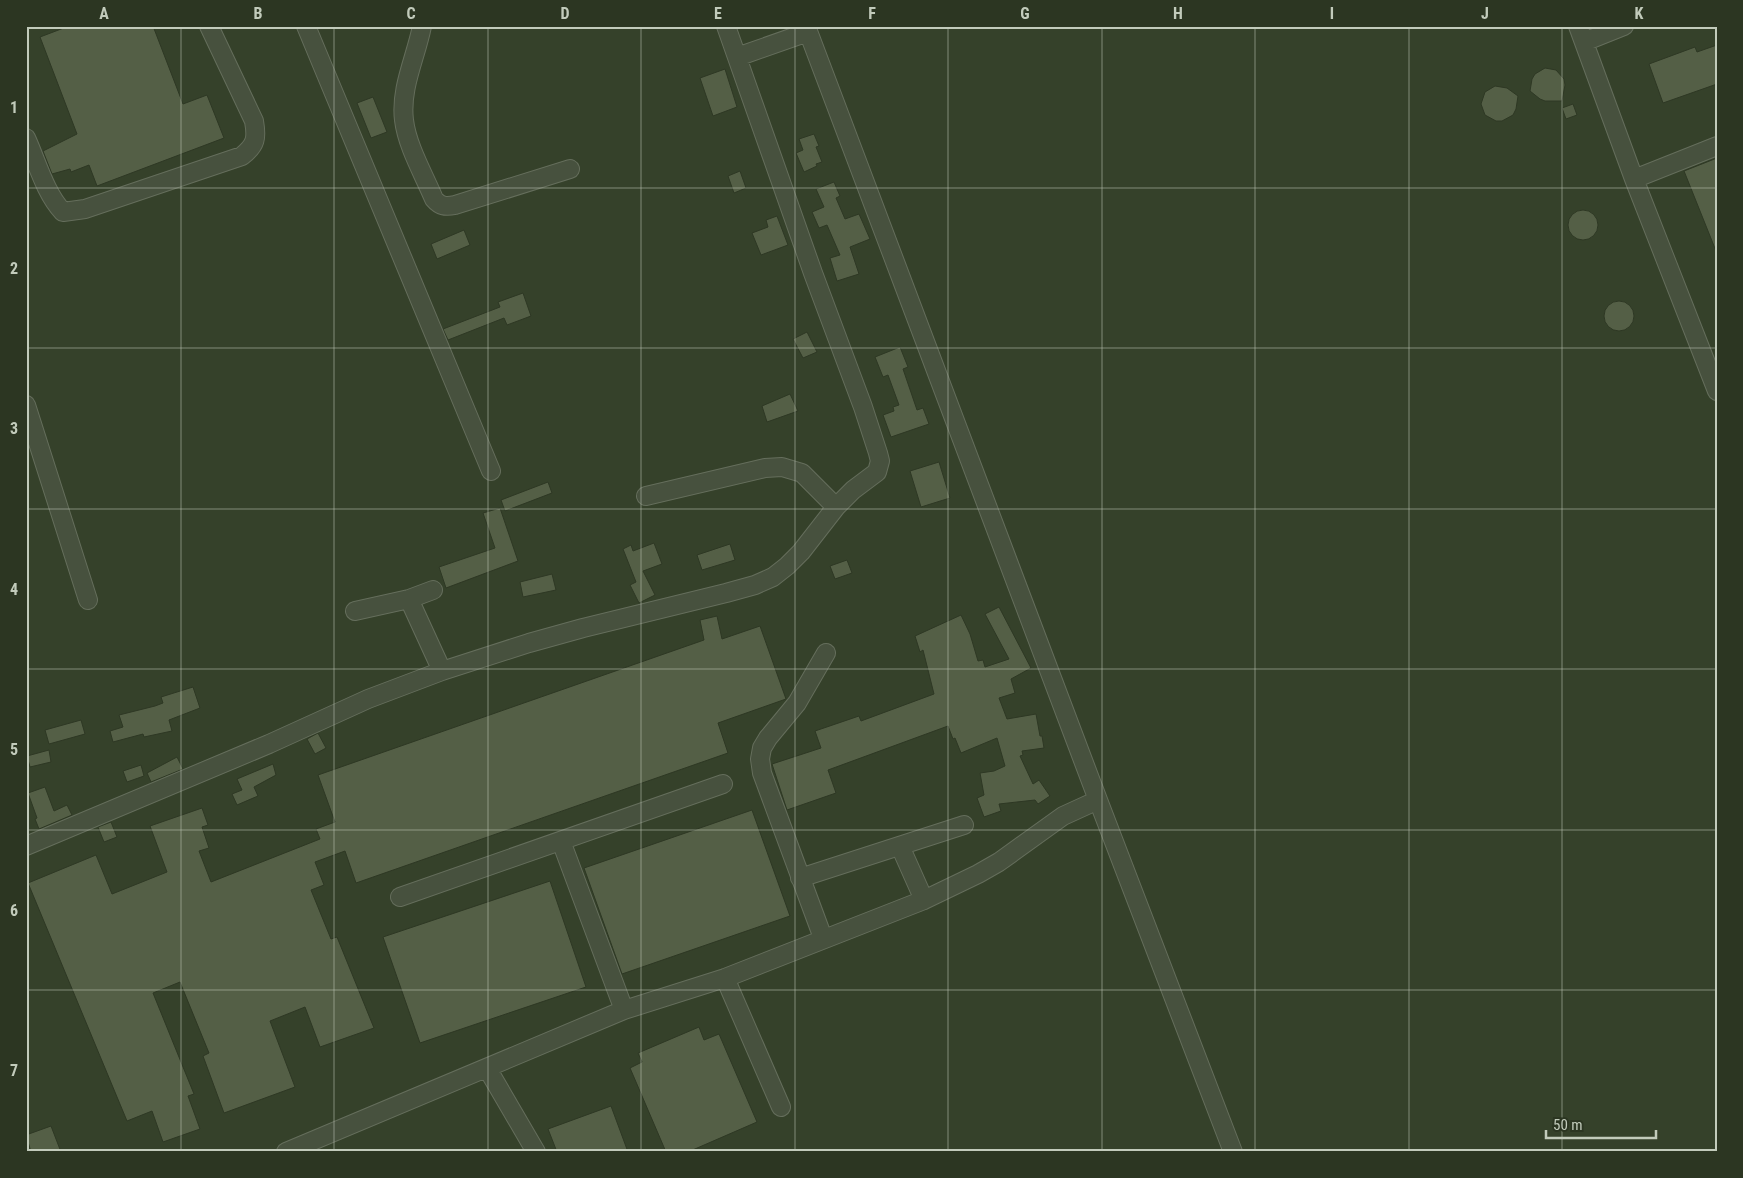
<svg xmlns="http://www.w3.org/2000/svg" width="1743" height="1178" font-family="'Roboto Condensed',sans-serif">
<rect width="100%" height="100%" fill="#35412a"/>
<path fill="#545f46" stroke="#2e3824" d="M 69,26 L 153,26 L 183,104 L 207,95 L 224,138 L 97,186 L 89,165 L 71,172 L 70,169 L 52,174 L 43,151 L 77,134 L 40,37 Z
M 1717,45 L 1717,84 L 1663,103 L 1649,64 L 1695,47 L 1697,52 Z
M 1545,68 L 1556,70 L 1564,79 L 1565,85 L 1562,101 L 1545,101 L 1540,99 L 1530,91 L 1532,79 L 1535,74 Z
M 725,69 L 737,107 L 713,116 L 700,78 Z
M 1495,86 L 1507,88 L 1518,96 L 1516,109 L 1513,115 L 1502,121 L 1496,121 L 1485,115 L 1481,104 L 1485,92 Z
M 373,97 L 387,132 L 371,138 L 357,103 Z
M 1573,104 L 1577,115 L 1566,119 L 1562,108 Z
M 814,134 L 819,146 L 816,147 L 822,162 L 816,164 L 817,166 L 804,172 L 796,153 L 803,150 L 799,139 Z
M 1717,158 L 1717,251 L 1716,251 L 1684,171 Z
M 740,171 L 746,188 L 734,193 L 728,176 Z
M 834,182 L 840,196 L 836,198 L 845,219 L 859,214 L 870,239 L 850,247 L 859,274 L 837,281 L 830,258 L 840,255 L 827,225 L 819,228 L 812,212 L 824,207 L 816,189 Z
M1568 225a15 15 0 1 1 30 0a15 15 0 1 1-30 0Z
M 777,216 L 788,245 L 761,255 L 752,233 L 768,227 L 766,220 Z
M 464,230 L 470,245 L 437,259 L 431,244 Z
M 523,293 L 531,316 L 507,325 L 504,318 L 448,340 L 443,329 L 500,307 L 498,302 Z
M1604 316a15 15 0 1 1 30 0a15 15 0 1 1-30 0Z
M 807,332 L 817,352 L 803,358 L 793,339 Z
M 900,347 L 908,367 L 903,369 L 917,410 L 923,408 L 929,424 L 891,437 L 883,415 L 894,411 L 893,407 L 899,405 L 888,375 L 883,377 L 875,357 Z
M 790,394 L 798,411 L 767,422 L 762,406 Z
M 939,462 L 950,498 L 921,507 L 910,471 Z
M 548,482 L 552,493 L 505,511 L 501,500 Z
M 500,508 L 518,561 L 446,588 L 439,567 L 495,548 L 483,513 Z
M 654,543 L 662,564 L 643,571 L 655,595 L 639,603 L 630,585 L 636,582 L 623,549 L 631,545 L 633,551 Z
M 730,544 L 735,560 L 702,570 L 697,555 Z
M 847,560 L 852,573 L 835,579 L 830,566 Z
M 552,574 L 556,590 L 523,597 L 520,582 Z
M 999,607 L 1031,668 L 1011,679 L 1015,693 L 999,698 L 1007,719 L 1036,714 L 1040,736 L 1042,736 L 1044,748 L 1022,751 L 1023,755 L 1020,756 L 1033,784 L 1039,780 L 1050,796 L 1038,804 L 1035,800 L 999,804 L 1001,811 L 984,817 L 977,798 L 984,795 L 980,773 L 994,771 L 1005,766 L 997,738 L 961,753 L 955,738 L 953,739 L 948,726 L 828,770 L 836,793 L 787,810 L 772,764 L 821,748 L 815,731 L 859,716 L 861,721 L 934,694 L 923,650 L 920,652 L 915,636 L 961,615 L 970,634 L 978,661 L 983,660 L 985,667 L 1009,659 L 985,614 Z
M 717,616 L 722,639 L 760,626 L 786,699 L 718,723 L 728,753 L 356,883 L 345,851 L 315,862 L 324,885 L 311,890 L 331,939 L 337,937 L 374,1028 L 320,1047 L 305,1007 L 270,1021 L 295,1087 L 224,1113 L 203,1056 L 209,1053 L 180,982 L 153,993 L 194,1094 L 188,1096 L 200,1129 L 163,1142 L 152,1111 L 127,1121 L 28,883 L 96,855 L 112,894 L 167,872 L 150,826 L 202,808 L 208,825 L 202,827 L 209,848 L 199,851 L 211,882 L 320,839 L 316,829 L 335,822 L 318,775 L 704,640 L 700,620 Z
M 193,687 L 200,708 L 169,720 L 172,731 L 144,737 L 143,734 L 113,742 L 110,731 L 123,727 L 119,715 L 155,706 L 163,703 L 161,697 Z
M 81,720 L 85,734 L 49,744 L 45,730 Z
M 318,733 L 326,748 L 315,754 L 307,739 Z
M 49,750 L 51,762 L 30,767 L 27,756 Z
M 177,757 L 183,769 L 151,782 L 147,773 Z
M 273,764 L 276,775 L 254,787 L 258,796 L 237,805 L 232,794 L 242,790 L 237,779 Z
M 141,765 L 144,776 L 127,782 L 123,771 Z
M 45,787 L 54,811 L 67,805 L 72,815 L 39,829 L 35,819 L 37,818 L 28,793 Z
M 752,810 L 790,916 L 622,974 L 584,868 Z
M 111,822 L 117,837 L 104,842 L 98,827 Z
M 550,881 L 586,987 L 420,1043 L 383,937 Z
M 699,1027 L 704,1040 L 719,1034 L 757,1122 L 688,1152 L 666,1152 L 630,1068 L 642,1062 L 638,1053 Z
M 611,1106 L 628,1152 L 557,1152 L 548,1129 Z
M 51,1126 L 61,1152 L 31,1152 L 26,1135 Z"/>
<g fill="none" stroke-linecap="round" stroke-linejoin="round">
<g stroke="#656e5c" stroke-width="20">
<path id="minor" d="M 306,26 L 491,471
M 422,26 C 416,57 400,88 404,120 C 407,146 424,175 434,199 C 440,206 445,207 455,205 L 570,169
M 806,26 L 1098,800 L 1233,1152
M 1578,26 L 1634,179 L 1717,391
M 1584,42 L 1624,26
M 737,57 L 808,32
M 26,138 C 37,162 45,193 63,212 L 85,209 L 242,156 C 256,145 257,138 254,121 L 209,26
M 1634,179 L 1717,146
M 26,405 L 88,600
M 646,496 L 765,468 L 782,467 L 802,473 L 836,507
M 409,599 L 442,671
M 355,611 L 409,599 L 433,590
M 561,841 L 624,1010
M 26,846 L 269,744 L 368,699 L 442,671 L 529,643 L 583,628 L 726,593 L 755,585 L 773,577 L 787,566 L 801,552 L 836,507 L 853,490 L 877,472 L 880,461 L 878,453 L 863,407 L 813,273 L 726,26
M 900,846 L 924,900
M 800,878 L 964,825
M 400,897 L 723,784
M 823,938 L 762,773 L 760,759 L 762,748 L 768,738 L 797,703 L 826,653
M 725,978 L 781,1107
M 487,1068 L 536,1152
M 286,1152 L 624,1010 L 725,978 L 924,900 L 978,874 L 999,862 L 1063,816 L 1098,800"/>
</g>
<use href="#minor" stroke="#47513e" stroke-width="18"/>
</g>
<path fill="none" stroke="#c2cbbb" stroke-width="1" stroke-opacity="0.55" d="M 181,26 L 181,1152M 334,26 L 334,1152M 488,26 L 488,1152M 641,26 L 641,1152M 795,26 L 795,1152M 948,26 L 948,1152M 1102,26 L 1102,1152M 1255,26 L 1255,1152M 1409,26 L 1409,1152M 1562,26 L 1562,1152M 26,188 L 1717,188M 26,348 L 1717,348M 26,509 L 1717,509M 26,669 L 1717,669M 26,830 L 1717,830M 26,990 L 1717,990"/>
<rect width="1743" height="1178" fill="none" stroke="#2c3622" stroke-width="55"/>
<path d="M1546 1130v8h110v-8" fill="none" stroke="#c2cbbb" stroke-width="2.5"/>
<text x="1553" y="1130" font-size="15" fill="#c2cbbb" stroke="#2c3622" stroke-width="4" paint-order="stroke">50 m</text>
<rect x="28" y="28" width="1688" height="1122" fill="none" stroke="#c2cbbb" stroke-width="2"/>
<g font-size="16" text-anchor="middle" font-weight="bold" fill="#c2cbbb">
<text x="104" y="19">A</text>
<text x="258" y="19">B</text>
<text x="411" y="19">C</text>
<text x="565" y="19">D</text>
<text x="718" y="19">E</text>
<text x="872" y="19">F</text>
<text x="1025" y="19">G</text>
<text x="1178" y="19">H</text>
<text x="1332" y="19">I</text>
<text x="1485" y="19">J</text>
<text x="1639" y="19">K</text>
<text x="14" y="113">1</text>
<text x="14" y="274">2</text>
<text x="14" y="434">3</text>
<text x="14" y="595">4</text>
<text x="14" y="755">5</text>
<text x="14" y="916">6</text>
<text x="14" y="1076">7</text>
</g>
</svg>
